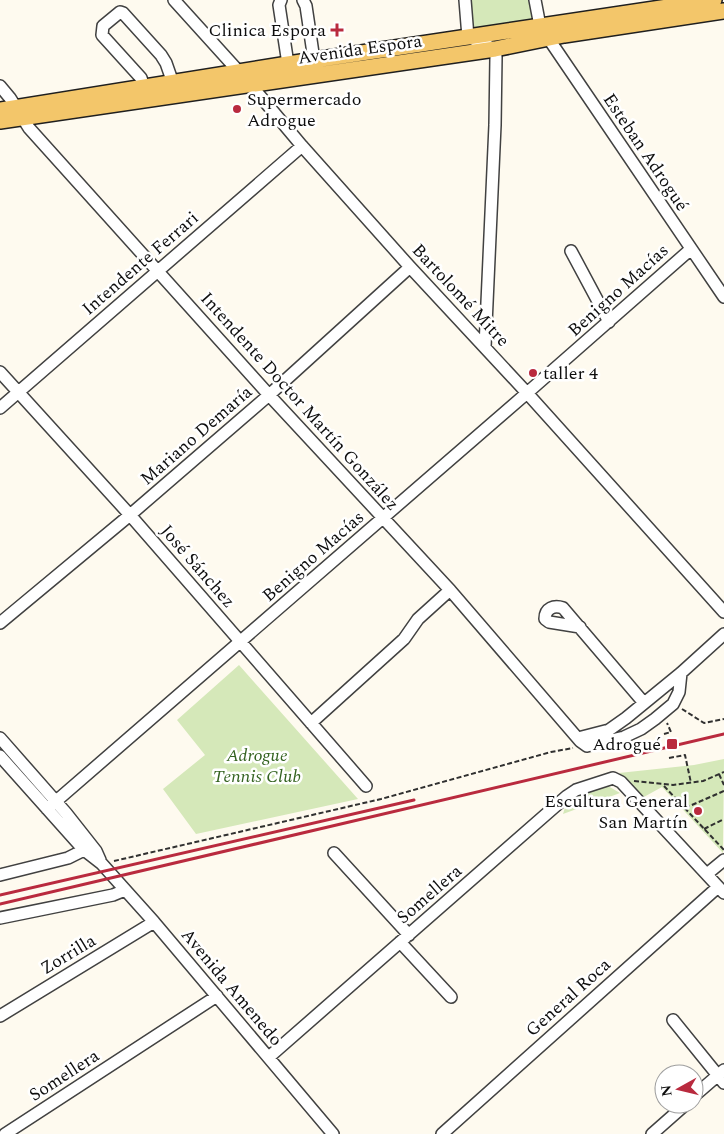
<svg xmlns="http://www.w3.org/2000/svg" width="724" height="1134" font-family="Spectral,serif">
<rect width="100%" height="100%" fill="#fefaef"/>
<path fill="#d5e8b9" d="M 471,0 L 533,0 L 534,23 L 475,31 L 470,12 Z
M 239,665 L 358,799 L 196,834 L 163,789 L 205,755 L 177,720 Z
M 724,759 L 723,853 L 662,787 L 642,798 L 629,781 L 619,773 L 694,765 Z
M 608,786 L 620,793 L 563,814 L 567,801 L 578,795 Z"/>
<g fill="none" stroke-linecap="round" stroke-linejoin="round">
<g stroke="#414141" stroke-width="14">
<path id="minor" d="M 174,0 L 250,84 L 302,146 L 410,267 L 527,393 L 724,612
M 281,0 L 279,5 L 288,64
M 303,0 L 306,6 L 314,60
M 465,0 L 468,37 L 495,49 L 496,57 L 495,125 L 485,347
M 535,0 L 540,26 L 724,297
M 0,86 L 10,98 L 29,128 L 269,395 L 450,590 L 580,741 L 587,746 L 624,737 L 641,729 L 655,719 L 673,704 L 679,692 L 681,673
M 144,87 L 141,78 L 102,35 L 103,26 L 120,12 L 123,13 L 161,55 L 166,63 L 173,83
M 571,251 L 609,322
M 0,372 L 130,515 L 366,786
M 0,408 L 302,146
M 0,623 L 130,515 L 269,395 L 410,267
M 580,627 L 549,622 L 545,619 C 545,608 554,605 563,608 L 644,703
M 311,723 L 404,639 L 418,619 L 450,590
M 0,738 L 66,813 L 96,851 L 100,860
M 578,738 L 609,730 L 626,718 L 681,673 L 724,634
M 0,756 L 84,850 L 102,864 L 154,922 L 333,1134
M 47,809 L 527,393 L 691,249
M 334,853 L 409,935
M 707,874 L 724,860
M 0,875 L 68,858 L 84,850
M 0,918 L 113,895 L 125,890
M 400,942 L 451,997
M 0,1016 L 154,922
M 673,1020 L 724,1083
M 269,1057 L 567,796 L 576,790 L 613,778 L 621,782 L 724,893
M 694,1096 L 724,1070
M 5,1134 L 217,996
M 442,1134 L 718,887
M 652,1134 L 686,1104"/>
</g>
<g stroke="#1f1f1f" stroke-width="18">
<path id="major" d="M 0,110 L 288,64 L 714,0
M 0,121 L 495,49 L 564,35 L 724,11"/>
</g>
<path stroke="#303030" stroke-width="2" stroke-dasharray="5 2.5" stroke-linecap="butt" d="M 682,709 L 704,723 L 724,719
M 664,734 L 671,732 L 667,723
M 669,758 L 685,755 L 691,783
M 719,774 L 724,785
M 634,781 L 673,785 L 703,781 L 724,772
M 664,786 L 724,850
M 685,808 L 724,791
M 704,829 L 724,819
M 114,861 L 381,799 L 551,752 L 573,748"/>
<use href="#minor" stroke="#fff" stroke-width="11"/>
<use href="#major" stroke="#f3c66a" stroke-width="15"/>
<path stroke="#b92a3e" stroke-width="3" d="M 0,895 L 414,800
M 0,904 L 724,734"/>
</g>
<g fill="#b92a3e" stroke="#fff" stroke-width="2">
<path d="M334.5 22.5h5v5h5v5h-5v5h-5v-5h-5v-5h5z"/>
<circle cx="237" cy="109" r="5"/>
<circle cx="533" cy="373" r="5"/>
<rect x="666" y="738" width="12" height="12" rx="2.5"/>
<circle cx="698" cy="811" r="5"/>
</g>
<g text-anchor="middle" stroke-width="5" stroke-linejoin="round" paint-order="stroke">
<g font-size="18" fill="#0e0e0e" stroke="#fff" text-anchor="end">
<text x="326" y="36">Clinica Espora</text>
<text x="247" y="105" text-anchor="start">Supermercado<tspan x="247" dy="21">Adrogue</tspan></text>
<text x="543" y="379" text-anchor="start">taller 4</text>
<text x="661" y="750">Adrogué</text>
<text x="688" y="807">Escultura General<tspan x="688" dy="21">San Martín</tspan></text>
</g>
<g font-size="18" fill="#0e0e0e" stroke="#fff">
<text transform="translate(360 49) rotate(-8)" y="6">Avenida Espora</text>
<text transform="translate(646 152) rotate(56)" y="6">Esteban Adrogué</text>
<text transform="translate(140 263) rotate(-41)" y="6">Intendente Ferrari</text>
<text transform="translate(618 290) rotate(-42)" y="6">Benigno Macías</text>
<text transform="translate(461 295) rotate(47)" y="6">Bartolomé Mitre</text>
<text transform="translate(300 401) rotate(48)" y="6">Intendente Doctor Martín González</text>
<text transform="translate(196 435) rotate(-41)" y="6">Mariano Demaría</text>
<text transform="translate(313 556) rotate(-41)" y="6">Benigno Macías</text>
<text transform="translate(198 566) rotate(49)" y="6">José Sánchez</text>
<text transform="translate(429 894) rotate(-41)" y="6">Somellera</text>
<text transform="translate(68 954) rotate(-31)" y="6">Zorrilla</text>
<text transform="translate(232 987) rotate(50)" y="6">Avenida Amenedo</text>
<text transform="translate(568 997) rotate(-42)" y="6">General Roca</text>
<text transform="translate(64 1075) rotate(-33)" y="6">Somellera</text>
</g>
<g font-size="18" font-style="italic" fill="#346320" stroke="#fff">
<text x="257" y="761">Adrogue<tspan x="257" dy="21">Tennis Club</tspan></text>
</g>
</g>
<g transform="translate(679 1089) rotate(262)"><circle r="24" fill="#ffffff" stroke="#9f9f9f"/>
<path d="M0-4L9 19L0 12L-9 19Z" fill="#b92a3e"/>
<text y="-8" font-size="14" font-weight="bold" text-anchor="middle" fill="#0e0e0e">N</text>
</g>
</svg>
